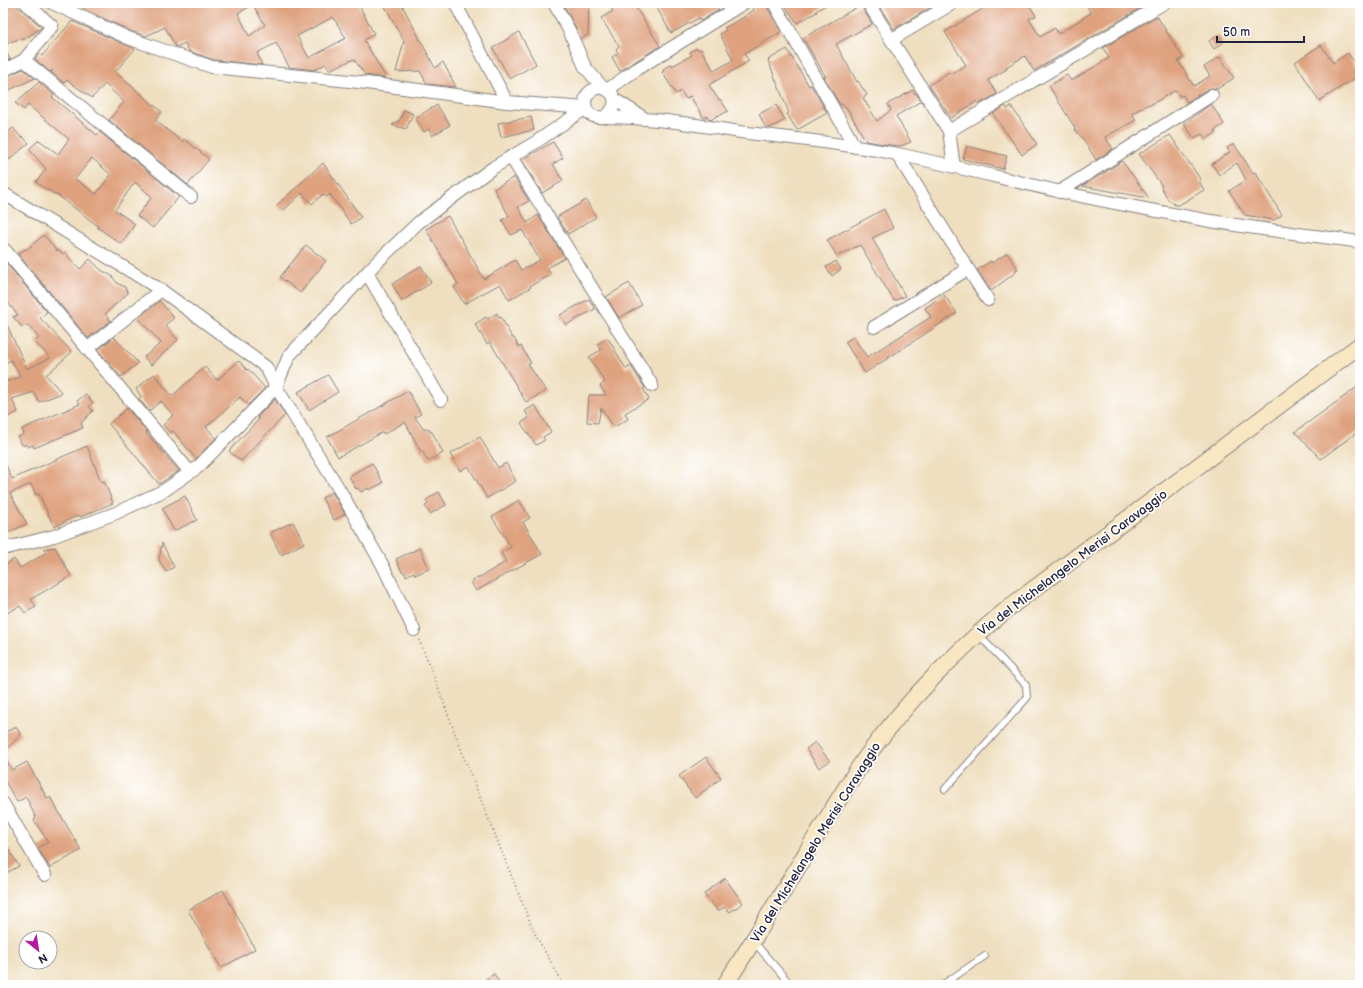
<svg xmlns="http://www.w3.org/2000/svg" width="1363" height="988" font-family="'Balsamiq Sans',sans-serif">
<rect width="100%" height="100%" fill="#fff"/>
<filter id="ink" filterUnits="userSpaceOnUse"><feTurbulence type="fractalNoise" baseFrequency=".025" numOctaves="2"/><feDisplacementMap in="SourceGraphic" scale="8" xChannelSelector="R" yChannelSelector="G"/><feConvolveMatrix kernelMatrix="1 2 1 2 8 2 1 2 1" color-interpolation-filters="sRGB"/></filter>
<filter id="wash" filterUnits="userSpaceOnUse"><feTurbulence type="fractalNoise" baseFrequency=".012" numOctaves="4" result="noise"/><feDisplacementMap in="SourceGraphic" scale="16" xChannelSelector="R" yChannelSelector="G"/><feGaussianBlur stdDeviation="0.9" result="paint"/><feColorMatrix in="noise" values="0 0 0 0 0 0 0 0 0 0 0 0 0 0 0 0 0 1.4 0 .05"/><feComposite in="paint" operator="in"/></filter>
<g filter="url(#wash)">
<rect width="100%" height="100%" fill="#efdfc0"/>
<g id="blocks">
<path fill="#dfa27f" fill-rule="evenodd" d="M 3,3 L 13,3 L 42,27 L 23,40 L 22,38 L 3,45 Z
M 88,3 L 358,3 L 374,34 L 364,40 L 386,78 L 365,75 L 354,59 L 329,70 L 326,64 L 314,70 L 289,67 L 276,43 L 257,53 L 262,65 L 214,60 L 189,51 L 185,43 L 176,47 L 165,27 L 146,36 L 131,31 L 83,9 ZM 253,5 L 265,25 L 249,36 L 238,13 ZM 333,17 L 346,38 L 309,58 L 297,36 Z
M 383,3 L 401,3 L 435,68 L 443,62 L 456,87 L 427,84 L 420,71 L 396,72 L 404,41 Z
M 563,3 L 589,3 L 588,35 L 581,39 Z
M 616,3 L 633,3 L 660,46 L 620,71 L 612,57 L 618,53 L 616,49 L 619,46 L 601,18 L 613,11 L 610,7 Z
M 654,3 L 715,3 L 719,10 L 701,21 L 699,18 L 671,33 Z
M 761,3 L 765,3 L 781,32 L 744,54 L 749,61 L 709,85 L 719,100 L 720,99 L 728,111 L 719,116 L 718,115 L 711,120 L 709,119 L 707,116 L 704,118 L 690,96 L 686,99 L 681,91 L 676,94 L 662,72 L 664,71 L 663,69 L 671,64 L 672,66 L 692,55 L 690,52 L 697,48 L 699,50 L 701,49 L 714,71 L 733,60 L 720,34 L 726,30 L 724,28 L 746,16 L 746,15 L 754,10 L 753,8 Z
M 786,3 L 829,3 L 816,11 L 817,12 L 797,23 L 786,7 L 788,6 Z
M 877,3 L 938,3 L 894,29 Z
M 992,3 L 1028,3 L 1036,16 L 1029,19 L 1040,37 L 1055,28 L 1058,34 L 1091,13 L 1085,3 L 1149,3 L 1034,71 L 1025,56 L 1006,67 L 1007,69 L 988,80 L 997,94 L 979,104 L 977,101 L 951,118 L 929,85 L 949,72 L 951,74 L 966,65 L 945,32 Z
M 861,5 L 872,24 L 836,44 L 857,82 L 858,81 L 867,95 L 863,98 L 877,121 L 891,110 L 888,104 L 913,90 L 915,94 L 916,93 L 921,101 L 896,116 L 911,142 L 901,146 L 890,145 L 866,141 L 847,108 L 846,109 L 842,104 L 840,105 L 824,77 L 826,77 L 803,38 Z
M 1157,16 L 1183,58 L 1178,61 L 1194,86 L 1210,76 L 1204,67 L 1220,57 L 1234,78 L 1217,89 L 1212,88 L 1208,89 L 1187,102 L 1183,95 L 1180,97 L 1176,90 L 1150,105 L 1149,104 L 1132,113 L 1136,120 L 1105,137 L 1113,149 L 1096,160 L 1083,139 L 1074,129 L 1075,128 L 1049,86 L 1067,75 L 1071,81 L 1109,58 L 1103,48 Z
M 72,21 L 135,49 L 115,72 L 162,112 L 155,120 L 182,142 L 184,139 L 209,159 L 188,185 L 109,120 L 124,102 L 105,84 L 92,98 L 67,80 L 64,83 L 51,72 L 53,70 L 50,72 L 35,59 L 39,54 L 42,56 Z
M 519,32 L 536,64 L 510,79 L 493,48 Z
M 1218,35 L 1223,43 L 1214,49 L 1209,41 Z
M 1321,45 L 1333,63 L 1348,53 L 1360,71 L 1360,75 L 1319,101 L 1295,62 Z
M 3,46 L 10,59 L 3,63 Z
M 787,49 L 809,86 L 811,85 L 827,113 L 797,130 L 787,114 L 789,113 L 768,60 Z
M 23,69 L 35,78 L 3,93 L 3,78 Z
M 39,82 L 54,95 L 52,97 L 97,135 L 100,132 L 179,197 L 153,228 L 137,216 L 152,197 L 135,182 L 115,210 L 135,224 L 121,244 L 97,227 L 98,226 L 55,193 L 54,194 L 49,190 L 48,191 L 36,182 L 46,169 L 29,149 L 39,140 L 58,154 L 69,139 L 28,105 L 24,110 L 15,103 ZM 92,158 L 111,175 L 96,194 L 75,179 Z
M 1211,104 L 1224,124 L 1215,130 L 1216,133 L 1206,139 L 1202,134 L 1194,138 L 1184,124 Z
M 437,105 L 450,125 L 432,136 L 429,129 L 424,132 L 415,118 Z
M 776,105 L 785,120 L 770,128 L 766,128 L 759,114 Z
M 1005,106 L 1007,109 L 1011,106 L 1037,144 L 1022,155 L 993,114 Z
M 404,110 L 413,114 L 406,129 L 392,125 L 400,120 Z
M 531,117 L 534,130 L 501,137 L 498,123 Z
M 13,128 L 21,137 L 22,136 L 29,143 L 3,165 L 3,136 Z
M 1170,135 L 1201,180 L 1199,181 L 1204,190 L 1179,205 L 1175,205 L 1171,201 L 1169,201 L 1161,187 L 1162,186 L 1139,154 Z
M 553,142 L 563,158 L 553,164 L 563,181 L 542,193 L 522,160 Z
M 1234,144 L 1253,173 L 1255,172 L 1282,215 L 1274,220 L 1245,215 L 1229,191 L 1246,180 L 1237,163 L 1219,175 L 1212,164 L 1230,152 L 1227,148 Z
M 967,146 L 1007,156 L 1003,169 L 963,159 Z
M 1122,161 L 1149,198 L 1082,186 L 1104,173 Z
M 323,163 L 361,217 L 351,224 L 330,194 L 326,197 L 323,194 L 312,204 L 302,193 L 283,211 L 277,205 Z
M 514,177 L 529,201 L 518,207 L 527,223 L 538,215 L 565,258 L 547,268 L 551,275 L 530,286 L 531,287 L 509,300 L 500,284 L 464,304 L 454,287 L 458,284 L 426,229 L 448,216 L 484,279 L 515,260 L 521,270 L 540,260 L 522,230 L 511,235 L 502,220 L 509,216 L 494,189 Z
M 586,200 L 596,217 L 568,234 L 557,217 Z
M 884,209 L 893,228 L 872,238 L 905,296 L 894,301 L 860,245 L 837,256 L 827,240 Z
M 44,235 L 57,251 L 58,250 L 62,254 L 64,252 L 80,269 L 90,259 L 101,270 L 112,276 L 117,283 L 125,287 L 128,293 L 105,314 L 111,321 L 88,338 L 18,254 L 25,249 L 26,250 Z
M 306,245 L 326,261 L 300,293 L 280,277 Z
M 1007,253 L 1018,269 L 1015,270 L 1016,272 L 991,291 L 977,270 L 991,261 L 992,263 Z
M 836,261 L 841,269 L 832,276 L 826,267 Z
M 6,263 L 47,312 L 40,318 L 72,352 L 46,375 L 62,393 L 39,402 L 34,392 L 12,399 L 18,412 L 3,419 L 3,378 L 5,382 L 21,377 L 11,360 L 3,364 L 3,316 L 27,369 L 50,358 L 35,342 L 39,338 L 28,325 L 22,327 L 13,317 L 18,315 L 3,297 L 3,265 Z
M 421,266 L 431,283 L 402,301 L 392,284 Z
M 629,283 L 642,305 L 619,318 L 606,297 Z
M 944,295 L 957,313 L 865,373 L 845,342 L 853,337 L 867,357 L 931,317 L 925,308 Z
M 589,299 L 595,309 L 566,325 L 560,315 Z
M 160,301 L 174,318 L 165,325 L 178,340 L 151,365 L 144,357 L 161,343 L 138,318 Z
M 497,313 L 499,318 L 501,317 L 512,338 L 514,338 L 519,347 L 521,346 L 531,363 L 528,364 L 546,391 L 526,402 L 490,342 L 487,344 L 475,324 L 486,317 L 488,319 Z
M 114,337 L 138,363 L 121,377 L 98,350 Z
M 608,338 L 626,369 L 631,366 L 645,388 L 643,389 L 649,399 L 625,413 L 628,419 L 614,427 L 601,408 L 598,423 L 587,422 L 589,395 L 606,395 L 600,386 L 605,382 L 589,357 L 601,350 L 597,344 Z
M 239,361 L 247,370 L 248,369 L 265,388 L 248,405 L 240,397 L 206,427 L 216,438 L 196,459 L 173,431 L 170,433 L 163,425 L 173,415 L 161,401 L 149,411 L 139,399 L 141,396 L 136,389 L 154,374 L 172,396 L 205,367 L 217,380 Z
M 328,375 L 338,392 L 309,410 L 298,392 Z
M 1360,385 L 1360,430 L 1321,459 L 1295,432 Z
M 408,391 L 421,414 L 415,417 L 423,429 L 429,429 L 430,432 L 432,432 L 443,453 L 428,461 L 423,452 L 421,452 L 405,422 L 384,434 L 383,432 L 338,457 L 327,437 Z
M 86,394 L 93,403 L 89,406 L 93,411 L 81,423 L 83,428 L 34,448 L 33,445 L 28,447 L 27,445 L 22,445 L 18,437 L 24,434 L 22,429 L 80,404 L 77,401 Z
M 275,399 L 285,415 L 241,461 L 229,451 L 259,419 L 257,417 Z
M 535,405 L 551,432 L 543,437 L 545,440 L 536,445 L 521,423 L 529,418 L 525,411 Z
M 127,408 L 147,432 L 146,433 L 179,471 L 159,484 L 109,424 Z
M 480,437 L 498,468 L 506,463 L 516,481 L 487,498 L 468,466 L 460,471 L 450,454 Z
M 87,446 L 101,482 L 104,481 L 113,503 L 80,517 L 79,515 L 54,527 L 39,494 L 36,495 L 31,484 L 10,493 L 27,524 L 9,532 L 4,524 L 5,523 L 3,518 L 3,458 L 12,479 Z
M 372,463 L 383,483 L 369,490 L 368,488 L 361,492 L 358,488 L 356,489 L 349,476 Z
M 332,492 L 345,514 L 334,520 L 322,498 Z
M 439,492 L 446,505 L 430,514 L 425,506 L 428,504 L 426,500 Z
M 185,496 L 197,520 L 174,531 L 162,508 Z
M 519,500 L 530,518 L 523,522 L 542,554 L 476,591 L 471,582 L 506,562 L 501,553 L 511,547 L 492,517 Z
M 293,522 L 304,543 L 281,555 L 270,533 Z
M 162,543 L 174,567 L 166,572 L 159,560 Z
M 55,547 L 71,576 L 31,599 L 36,607 L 25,613 L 20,606 L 3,615 L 3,566 L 14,559 L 20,568 L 46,553 L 44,549 Z
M 420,548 L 429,569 L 415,575 L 414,572 L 406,576 L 404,572 L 402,572 L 396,559 Z
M 16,727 L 21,735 L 3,752 L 3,733 Z
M 815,742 L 830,761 L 819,768 L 806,749 Z
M 3,755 L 12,770 L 27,762 L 47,798 L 50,797 L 81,850 L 50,868 L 38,848 L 48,842 L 34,820 L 36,818 L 26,797 L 17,802 L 3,778 Z
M 706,757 L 721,778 L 695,798 L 679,776 Z
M 3,840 L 19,866 L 3,875 Z
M 725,878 L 743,903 L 730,912 L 724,907 L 718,911 L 704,894 Z
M 223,890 L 255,949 L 221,968 L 188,910 Z
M 494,974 L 501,985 L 478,985 Z"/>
</g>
</g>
<g filter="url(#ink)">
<use href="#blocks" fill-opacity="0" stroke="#88807e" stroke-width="1"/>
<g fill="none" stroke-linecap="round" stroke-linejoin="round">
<g stroke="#88807e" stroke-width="8">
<path id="lane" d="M 945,789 L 1027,698 L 1026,685 L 978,634
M 754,942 L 791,985
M 942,985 L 985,956"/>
</g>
<g stroke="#88807e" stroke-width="14">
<path id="street" d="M 52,3 L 128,38 L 212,67 L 359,82 L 507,102 L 586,108
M 455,3 L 507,102
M 554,3 L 569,30 L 585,67 L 603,88
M 774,3 L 855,147
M 868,3 L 949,131
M 891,40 L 953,3
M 24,60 L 191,197
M 3,71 L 24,60 L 52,26 L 26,3
M 607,90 L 637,69 L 744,3
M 614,99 L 644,118
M 604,117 C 626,104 609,79 591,91 C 582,97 584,112 593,116 C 597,118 602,117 606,117 C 619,117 632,118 645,119 C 679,121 714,128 748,133 C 798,139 848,144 897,154 C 951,165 1004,179 1057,191 C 1101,201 1145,209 1189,217 C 1245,228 1303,234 1360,242
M 897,154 L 968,269 L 988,300
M 511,157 L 652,385
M 954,167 L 949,131 L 1164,3
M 1059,192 L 1212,95
M 3,193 L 161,290 L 266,367 L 276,387 L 339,489 L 382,564 L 414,630
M 5,250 L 190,472
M 367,273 L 441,400
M 874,327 L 968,269
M 87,349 L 161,290
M 3,549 L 54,536 L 116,513 L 165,490 L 198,467 L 276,387 L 289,356 L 374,265 L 419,222 L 494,167 L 536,142 L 586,108
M 3,803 L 45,875"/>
</g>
<g stroke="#88807e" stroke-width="18">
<path id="secondary" d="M 725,985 C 755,938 784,891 812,843 C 830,814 847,784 867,756 C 908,700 957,650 1011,606 L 1360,345"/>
</g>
<path stroke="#88807e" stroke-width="2" stroke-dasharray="1 3" stroke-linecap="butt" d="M 419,640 L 430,666 L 465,760 L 534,932 L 564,985"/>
<use href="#lane" stroke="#fff" stroke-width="6"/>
<use href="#street" stroke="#fff" stroke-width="12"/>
<use href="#secondary" stroke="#f9e7c3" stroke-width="16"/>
</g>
</g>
<g text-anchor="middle" stroke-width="3.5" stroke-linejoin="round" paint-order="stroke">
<g font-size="13" fill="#22223b" stroke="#fff">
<text transform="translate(1072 562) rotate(-37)" y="5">Via del Michelangelo Merisi Caravaggio</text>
<text transform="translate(815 842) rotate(-58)" y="5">Via del Michelangelo Merisi Caravaggio</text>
</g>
</g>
<rect width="1363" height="988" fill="none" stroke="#fff" stroke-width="16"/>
<g transform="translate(38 950) rotate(150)"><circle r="19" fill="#ffffff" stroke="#a7a7b1"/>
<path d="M0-3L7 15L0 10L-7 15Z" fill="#b5179e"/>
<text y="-6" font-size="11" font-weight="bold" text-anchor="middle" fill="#22223b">N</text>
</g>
<path d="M1217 36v6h87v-6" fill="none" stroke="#22223b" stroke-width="2"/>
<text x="1223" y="36" font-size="12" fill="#22223b" stroke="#ffffff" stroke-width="3" paint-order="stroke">50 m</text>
</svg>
